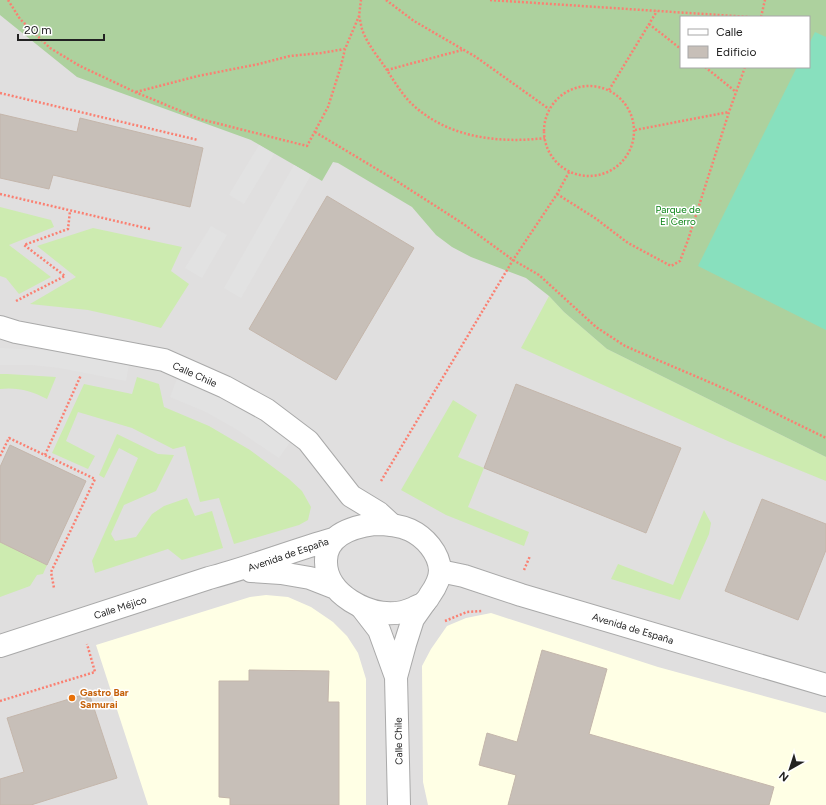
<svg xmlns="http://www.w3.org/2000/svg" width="826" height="805" font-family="Figtree,sans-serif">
<rect width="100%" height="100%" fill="#f2efe9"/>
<path fill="#e0dfdf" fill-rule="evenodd" d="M 0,0 L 826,0 L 826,805 L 0,805 ZM 681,17 L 809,17 L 809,67 L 681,67 Z"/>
<path fill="#ffffe5" d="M 266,595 L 288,597 L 311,607 L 333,622 L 347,636 L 358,653 L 366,679 L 366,805 L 148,805 L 96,645 L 250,597 Z
M 491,613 L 658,667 L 826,713 L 826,805 L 428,805 L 423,782 L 422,666 L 431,649 L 447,626 L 466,618 Z"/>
<path fill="#cdebb0" d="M 0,207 L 51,220 L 54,227 L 9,245 L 51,277 L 19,294 L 6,278 L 0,276 Z
M 93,228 L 182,247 L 171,271 L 189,284 L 161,328 L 128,319 L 88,310 L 30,304 L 76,277 L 37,246 Z
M 549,296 L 564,312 L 607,349 L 826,457 L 826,481 L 730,442 L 521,348 Z
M 0,374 L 7,374 L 56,377 L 47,399 C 32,391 17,387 0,389 Z
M 137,377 L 159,384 L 164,407 L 209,426 L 250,450 L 289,479 L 302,491 L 311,507 L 308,520 L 299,525 L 234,544 L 219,498 L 200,502 L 185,446 L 173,449 L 132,428 L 78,412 L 66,441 L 95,456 L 88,469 L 52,453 L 84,384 L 132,394 Z
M 453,400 L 477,415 L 458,457 L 484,468 L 468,507 L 529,532 L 524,546 L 446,515 L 401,490 Z
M 117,434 L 158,454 L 174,455 L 156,491 L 124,505 L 111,534 L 115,541 L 136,537 L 152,514 L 164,506 L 187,498 L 195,516 L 212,511 L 223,548 L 182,560 L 168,549 L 95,573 L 92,561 L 138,458 L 119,448 L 104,478 L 99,475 Z
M 704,510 L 711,523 L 709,534 L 680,600 L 611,579 L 618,564 L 673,585 Z
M 0,542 L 47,565 L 43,574 L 37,575 L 30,586 L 0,597 Z"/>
<path fill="#add19e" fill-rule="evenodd" d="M 0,0 L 826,0 L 826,457 L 607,349 L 564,312 L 549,296 L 526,278 L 471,257 L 452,247 L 436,235 L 412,207 L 338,163 L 333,162 L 322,181 L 251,140 L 77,77 L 0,15 ZM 681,17 L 809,17 L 809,67 L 681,67 Z"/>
<path fill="#88e0be" d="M 815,32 L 826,37 L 826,330 L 698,266 L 797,67 L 809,67 L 809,44 Z"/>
<path fill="#e2e2e2" d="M 259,145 L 274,154 L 244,204 L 229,195 Z
M 294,165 L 311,175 L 241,298 L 224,288 Z
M 211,226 L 227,235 L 202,278 L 185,268 Z
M 0,348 L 62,351 L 129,364 L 126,381 L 60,368 L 32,365 L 0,365 Z
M 177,379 L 215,394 L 248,411 L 271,427 L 290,442 L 279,458 L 236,429 L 206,412 L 170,397 Z"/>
<path fill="#c7bfb8" stroke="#c4b6ab" d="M 0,114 L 77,132 L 80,118 L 203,148 L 190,207 L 53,175 L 49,189 L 0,178 Z
M 327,196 L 414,248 L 336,380 L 249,329 Z
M 516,384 L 681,448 L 646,533 L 484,468 Z
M 10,445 L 86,481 L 47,565 L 0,542 L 0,467 Z
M 762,499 L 826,524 L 826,550 L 798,620 L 725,591 Z
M 542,650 L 607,669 L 589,734 L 774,787 L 769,805 L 508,805 L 516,775 L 479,765 L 487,733 L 517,742 Z
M 249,670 L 329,671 L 328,702 L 339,702 L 339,805 L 230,805 L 230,798 L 219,797 L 219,681 L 249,681 Z
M 89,693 L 117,778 L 31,805 L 0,805 L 0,779 L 24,772 L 7,718 Z"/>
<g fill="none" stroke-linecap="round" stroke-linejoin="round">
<g stroke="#a9a9a9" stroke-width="24">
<path id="minor" d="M 0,327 L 16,332 L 164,360 L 225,387 L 267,410 L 308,441 L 351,496 L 379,513 L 392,525
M 362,608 L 379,630 L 396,677
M 399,805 L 396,677 L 405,644 L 413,619 L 425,602"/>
</g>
<g stroke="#a9a9a9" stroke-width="24">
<path id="tertiary" d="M 374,524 C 386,524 399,525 410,530 C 425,537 439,553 440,570 C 440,578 435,588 430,595 C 429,597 427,600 425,602 C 422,605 417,606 414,608 C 393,618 370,613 351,601 C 337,592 326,580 326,562 C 325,535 352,527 374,524 Z
M 251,571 L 281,573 L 310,578 L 333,587
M 440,571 L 464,576 L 521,595 L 826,685
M 0,646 L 209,578 C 251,567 291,551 333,539"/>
</g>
<path stroke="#fa8072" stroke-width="2.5" stroke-dasharray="2 2" stroke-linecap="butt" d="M 8,0 L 20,19 L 50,48 L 80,66 L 135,92 L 200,119 L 307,146 L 328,107 L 341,66 L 345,49 L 359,16 L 361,0
M 386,0 L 414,21 L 476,57 L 549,109
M 490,0 L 750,17
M 359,16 C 361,22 361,29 364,34 C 369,46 378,57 385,67 C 392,78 400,91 408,100 C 443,137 497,144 545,138
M 761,17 L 765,0
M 649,24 L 681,49
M 705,67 L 736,92
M 387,70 L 462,50
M544 131a45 45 0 1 1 90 0a45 45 0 1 1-90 0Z
M 609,90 L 657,11
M 136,92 L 198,76 L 259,64 L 290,56 L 321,53 L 345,49
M 0,93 L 198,140
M 635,130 L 729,112
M 315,132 L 395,180 L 462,223 L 513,260 L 539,275 L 596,327 L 625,346 L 730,391 L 826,438
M 0,194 L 150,229
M 557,194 L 595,218 L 628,243 L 671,266 L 680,261 L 688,240 L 729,112 L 745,67
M 16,301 L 65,276 L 24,245 L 68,229 L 70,211
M 45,455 L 81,375
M 0,456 L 9,438 L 95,479 L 51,572 L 54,588
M 381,481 L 513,260 L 557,194 L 569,172
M 524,570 L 530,556
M 445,621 L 467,612 L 482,611
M 0,701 L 95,672 L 87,644"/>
<use href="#minor" stroke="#fff" stroke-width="22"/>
<use href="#tertiary" stroke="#fff" stroke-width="22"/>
</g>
<circle fill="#e8710a" stroke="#fff" stroke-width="1.5" cx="72" cy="698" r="4"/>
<g text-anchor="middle" stroke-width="3" stroke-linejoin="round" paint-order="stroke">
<g font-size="10" fill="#0c8416" stroke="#fff">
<text x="678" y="213">Parque de<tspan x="678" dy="12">El Cerro</tspan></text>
</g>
<g font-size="10" fill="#222" stroke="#fff">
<text transform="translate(195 374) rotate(24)" y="4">Calle Chile</text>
<text transform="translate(288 554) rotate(-19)" y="4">Avenida de España</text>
<text transform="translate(120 607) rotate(-18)" y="4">Calle Méjico</text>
<text transform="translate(633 628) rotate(17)" y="4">Avenida de España</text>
<text transform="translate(398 741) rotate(-91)" y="4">Calle Chile</text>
</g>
<g font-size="10" font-weight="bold" fill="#c56008" stroke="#fff" text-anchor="start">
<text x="80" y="696">Gastro Bar<tspan x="80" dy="12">Samurai</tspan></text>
</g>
</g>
<rect x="680" y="16" width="130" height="52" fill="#ffffff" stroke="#a7a7a7"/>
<rect x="688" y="29" width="20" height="6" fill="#ffffff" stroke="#a7a7a7"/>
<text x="716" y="36" font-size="12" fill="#222222">Calle</text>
<rect x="688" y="46" width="20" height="12" fill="#c7bfb8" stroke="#a7a7a7"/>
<text x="716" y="56" font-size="12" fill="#222222">Edificio</text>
<g transform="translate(790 769) rotate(219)" stroke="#ffffff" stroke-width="3" paint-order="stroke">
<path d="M0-3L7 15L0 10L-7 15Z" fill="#222222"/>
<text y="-6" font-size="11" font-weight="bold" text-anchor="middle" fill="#222222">N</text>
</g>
<path d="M18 34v6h86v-6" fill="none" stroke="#222222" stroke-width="2"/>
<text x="24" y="34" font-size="12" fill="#222222" stroke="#ffffff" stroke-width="3" paint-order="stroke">20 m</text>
</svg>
